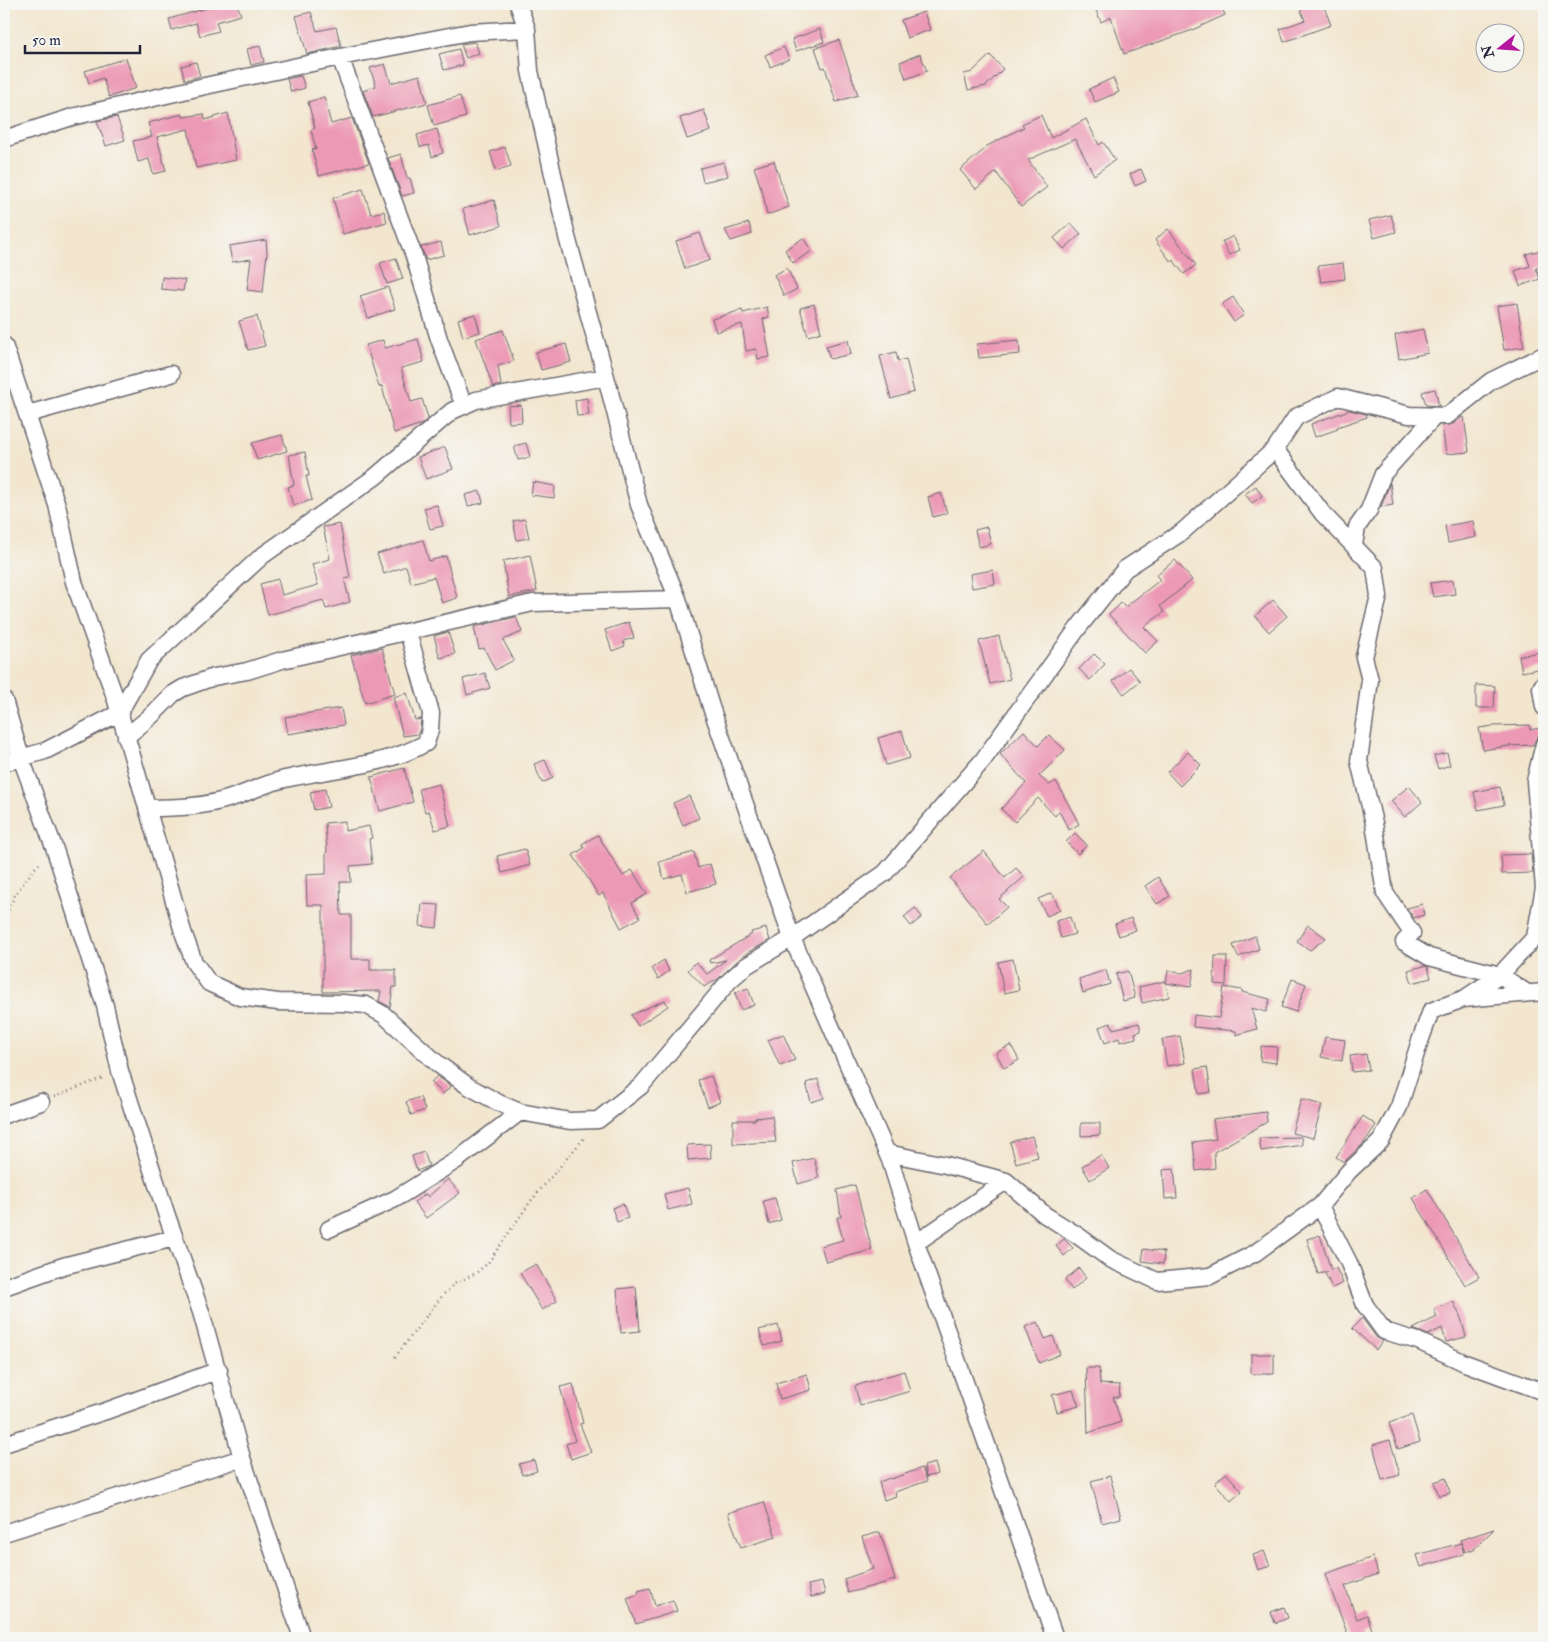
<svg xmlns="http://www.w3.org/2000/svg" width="1548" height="1642" font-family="'IM FELL Double Pica',serif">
<rect width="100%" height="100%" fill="#f6f6f2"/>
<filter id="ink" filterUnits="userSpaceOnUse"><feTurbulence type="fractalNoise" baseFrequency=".02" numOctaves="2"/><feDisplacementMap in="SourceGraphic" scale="10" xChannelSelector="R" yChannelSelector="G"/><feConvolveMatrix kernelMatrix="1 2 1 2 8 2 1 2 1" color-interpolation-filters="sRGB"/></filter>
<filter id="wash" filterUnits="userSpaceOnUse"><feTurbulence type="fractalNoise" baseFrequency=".0096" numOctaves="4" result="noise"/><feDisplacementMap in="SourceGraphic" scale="20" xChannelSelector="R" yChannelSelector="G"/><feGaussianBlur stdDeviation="1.12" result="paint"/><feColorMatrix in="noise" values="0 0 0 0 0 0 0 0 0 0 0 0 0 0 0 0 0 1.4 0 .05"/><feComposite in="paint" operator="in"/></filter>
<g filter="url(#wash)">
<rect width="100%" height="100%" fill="#f2e6cf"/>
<g id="blocks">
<path fill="#ec99b5" d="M 221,4 L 237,4 L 241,15 L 216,22 L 219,31 L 200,36 L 196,23 L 172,30 L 169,19 Z
M 1093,4 L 1220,4 L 1225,15 L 1190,31 L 1124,54 L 1111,17 L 1101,22 Z
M 1298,4 L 1323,4 L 1331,25 L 1284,42 L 1280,29 L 1305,20 Z
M 311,12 L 317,31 L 336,27 L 341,46 L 307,54 L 296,16 Z
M 924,12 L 930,30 L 907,38 L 901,20 Z
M 820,29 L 824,42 L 796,51 L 792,39 Z
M 839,40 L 858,95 L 836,102 L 825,67 L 822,68 L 815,48 Z
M 475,42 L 479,53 L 466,58 L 461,44 Z
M 260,46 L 264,62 L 251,65 L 247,49 Z
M 784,47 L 789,59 L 770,67 L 765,55 Z
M 459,49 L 463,65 L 444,70 L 439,54 Z
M 920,54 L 927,71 L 906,79 L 900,62 Z
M 990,55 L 1003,69 L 986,86 L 968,90 L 964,74 L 972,72 Z
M 126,58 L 136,88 L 109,97 L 103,78 L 89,83 L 85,71 Z
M 196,62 L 200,76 L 185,80 L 181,66 Z
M 385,64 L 391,83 L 420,75 L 427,103 L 373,117 L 363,91 L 376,86 L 370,68 Z
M 301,76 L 305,88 L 291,92 L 287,79 Z
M 1113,78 L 1119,92 L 1095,102 L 1089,89 Z
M 460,96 L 466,117 L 434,126 L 428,105 Z
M 324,97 L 331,124 L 352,118 L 369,163 L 319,176 L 312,150 L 316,149 L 311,130 L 315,128 L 308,102 Z
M 704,110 L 711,131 L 687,139 L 680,118 Z
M 228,113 L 236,160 L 196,168 L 188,129 L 157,137 L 166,171 L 153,174 L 149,159 L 138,162 L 133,141 L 152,137 L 148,123 L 182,114 L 183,117 L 204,114 L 205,120 Z
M 1041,115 L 1051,138 L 1086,119 L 1099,145 L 1103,142 L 1115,160 L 1094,175 L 1075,139 L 1028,160 L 1047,187 L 1021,207 L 996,172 L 976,189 L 960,170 L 986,148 L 985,147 L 1024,127 L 1022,124 Z
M 117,117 L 125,140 L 106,146 L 97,121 Z
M 437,129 L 443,153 L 432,157 L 429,145 L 420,147 L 417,135 Z
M 505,147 L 511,166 L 496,171 L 490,152 Z
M 401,154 L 407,178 L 410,178 L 414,193 L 402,196 L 388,158 Z
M 774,161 L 789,207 L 767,215 L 763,194 L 754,167 Z
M 724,162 L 728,176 L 703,182 L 700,168 Z
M 1141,169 L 1146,181 L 1135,186 L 1130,174 Z
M 363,189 L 371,214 L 384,211 L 387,222 L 343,234 L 333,198 Z
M 494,200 L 501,226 L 470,235 L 463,209 Z
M 1391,215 L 1396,232 L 1374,238 L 1369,220 Z
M 749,223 L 752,234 L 731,241 L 725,230 Z
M 1071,223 L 1081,234 L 1064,249 L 1054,238 Z
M 1168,229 L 1196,265 L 1184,274 L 1173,260 L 1171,262 L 1155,240 Z
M 700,233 L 710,260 L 685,269 L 676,241 Z
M 1233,236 L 1240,250 L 1229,255 L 1222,242 Z
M 803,238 L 812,251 L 793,263 L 785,250 Z
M 266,240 L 267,252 L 263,292 L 247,290 L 251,259 L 232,262 L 229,246 Z
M 441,242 L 444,255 L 426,260 L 421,247 Z
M 1544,249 L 1544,266 L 1536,268 L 1540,279 L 1520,286 L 1515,271 L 1530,266 L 1526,254 Z
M 396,258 L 403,279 L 387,284 L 380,263 Z
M 1343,263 L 1345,279 L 1321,282 L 1318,266 Z
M 787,268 L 797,289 L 784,296 L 774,275 Z
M 162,277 L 185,280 L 183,291 L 161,289 Z
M 388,287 L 395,309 L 368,318 L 360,296 Z
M 1233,297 L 1244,315 L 1234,322 L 1222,304 Z
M 1517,303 L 1524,347 L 1504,350 L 1497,306 Z
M 814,304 L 821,332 L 808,336 L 800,308 Z
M 767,307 L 769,317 L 763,319 L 770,357 L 758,359 L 756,349 L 746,351 L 742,324 L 716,332 L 712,319 L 742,310 L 743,313 Z
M 475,314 L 480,332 L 463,337 L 458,319 Z
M 257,316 L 265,346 L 248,350 L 239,321 Z
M 1423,329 L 1428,353 L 1399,359 L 1395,335 Z
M 503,330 L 514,361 L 498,366 L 501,385 L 493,387 L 476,339 Z
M 418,339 L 424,362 L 401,368 L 411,402 L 422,399 L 428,418 L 422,424 L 394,433 L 382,386 L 379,387 L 366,345 L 383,340 L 385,348 Z
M 848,340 L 851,354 L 830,359 L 826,346 Z
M 1019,340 L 1020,354 L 979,358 L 977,344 Z
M 566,344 L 571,362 L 541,370 L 536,352 Z
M 896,352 L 898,361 L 906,359 L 914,392 L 891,399 L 880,356 Z
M 1435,389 L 1439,406 L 1426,405 L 1422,392 Z
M 587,398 L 589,415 L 577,416 L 575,400 Z
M 521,405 L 522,422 L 509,423 L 508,406 Z
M 1349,410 L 1366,414 L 1367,417 L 1337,427 L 1338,429 L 1315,437 L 1311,424 Z
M 1464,417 L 1469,452 L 1446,454 L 1442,426 L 1453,424 L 1461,418 Z
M 282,435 L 287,451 L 257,460 L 252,443 Z
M 526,443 L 530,457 L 518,460 L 514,446 Z
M 445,447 L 453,469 L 426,479 L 418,457 Z
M 305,452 L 309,476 L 306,476 L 312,500 L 293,506 L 288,487 L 294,485 L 289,455 Z
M 533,482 L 555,486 L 554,498 L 531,495 Z
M 1390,483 L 1393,505 L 1381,507 Z
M 1256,486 L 1262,496 L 1252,503 L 1245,494 Z
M 480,491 L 483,503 L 468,506 L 465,495 Z
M 941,493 L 947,513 L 933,517 L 928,497 Z
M 437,505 L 443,526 L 430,529 L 424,508 Z
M 525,519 L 529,538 L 517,540 L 513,521 Z
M 1473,521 L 1476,537 L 1448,543 L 1445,526 Z
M 340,524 L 350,578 L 344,579 L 350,602 L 326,609 L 323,600 L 268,615 L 260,584 L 278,579 L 282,595 L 318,585 L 312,564 L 330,559 L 323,527 Z
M 987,527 L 991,544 L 979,547 L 975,530 Z
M 423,540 L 429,561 L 446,556 L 457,598 L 442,603 L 434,577 L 411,583 L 406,566 L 384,574 L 377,554 Z
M 530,555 L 537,591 L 509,597 L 503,561 Z
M 1175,560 L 1192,580 L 1160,606 L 1164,612 L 1144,627 L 1158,641 L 1145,653 L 1109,615 L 1121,603 L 1125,607 L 1160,580 L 1156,575 Z
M 993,570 L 995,584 L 972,588 L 970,574 Z
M 1453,580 L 1455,594 L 1433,597 L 1430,583 Z
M 1273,600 L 1287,616 L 1269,632 L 1255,616 Z
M 516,617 L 522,632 L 503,640 L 514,660 L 495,670 L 484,648 L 479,649 L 474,627 Z
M 629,622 L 634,638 L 623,641 L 625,646 L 612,651 L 605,630 Z
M 448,632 L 455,654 L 440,658 L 434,636 Z
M 999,636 L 1010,679 L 990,684 L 979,641 Z
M 382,648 L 395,694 L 365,703 L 351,655 Z
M 1540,652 L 1543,668 L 1522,672 L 1519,656 Z
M 1094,654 L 1105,664 L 1090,680 L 1079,669 Z
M 1129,668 L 1140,681 L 1124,694 L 1113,681 Z
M 485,673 L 490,688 L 467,695 L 463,679 Z
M 1476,685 L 1495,686 L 1494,708 L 1476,708 Z
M 407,693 L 415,720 L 421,719 L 420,728 L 418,734 L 403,736 L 393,697 Z
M 341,708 L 344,725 L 288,734 L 285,717 Z
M 1530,725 L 1530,730 L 1544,727 L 1544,734 L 1537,737 L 1533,745 L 1508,746 L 1483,750 L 1479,728 L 1494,726 Z
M 902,731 L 910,758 L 886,765 L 878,738 Z
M 1024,731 L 1038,746 L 1049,735 L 1065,750 L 1039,776 L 1049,785 L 1056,781 L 1079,824 L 1069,830 L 1059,811 L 1055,816 L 1038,798 L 1015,822 L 1001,809 L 1026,783 L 1000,754 Z
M 1188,752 L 1201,765 L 1180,786 L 1167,772 Z
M 1447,753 L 1450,765 L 1438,769 L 1434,756 Z
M 545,760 L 553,778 L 542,783 L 534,764 Z
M 404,768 L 413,802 L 380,811 L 371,777 Z
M 439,784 L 450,826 L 435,830 L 429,811 L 425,812 L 419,789 Z
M 1409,786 L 1422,802 L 1405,817 L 1391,801 Z
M 1500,787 L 1504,805 L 1478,810 L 1474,792 Z
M 325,789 L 329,807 L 314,810 L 310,792 Z
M 689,796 L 699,818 L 683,825 L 673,803 Z
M 345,821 L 345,831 L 369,826 L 372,838 L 369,839 L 372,864 L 350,866 L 351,882 L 340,882 L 341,915 L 351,915 L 351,959 L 370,959 L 370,970 L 396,970 L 396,987 L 393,987 L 390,1007 L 379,1001 L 381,991 L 323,992 L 323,905 L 307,905 L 306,875 L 326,874 L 326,852 L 327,852 L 325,823 Z
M 1075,833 L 1087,845 L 1078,854 L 1066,842 Z
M 598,835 L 623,876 L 632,870 L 647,894 L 632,903 L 640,918 L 621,928 L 603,893 L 599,896 L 573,855 L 584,848 L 582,844 Z
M 525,849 L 530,865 L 502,873 L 497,856 Z
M 984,851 L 1005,878 L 1016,868 L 1024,877 L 999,899 L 1007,907 L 988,924 L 950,878 Z
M 694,852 L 698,868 L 710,864 L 716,884 L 687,892 L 682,874 L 664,879 L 659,862 Z
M 1531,854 L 1533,873 L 1502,874 L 1501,855 Z
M 1158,877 L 1170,896 L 1157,904 L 1145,886 Z
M 1052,893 L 1060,910 L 1047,916 L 1038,899 Z
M 422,904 L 439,905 L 437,928 L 420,926 Z
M 1422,904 L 1424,915 L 1414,918 L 1407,908 Z
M 915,908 L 922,917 L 911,926 L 904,917 Z
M 1070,917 L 1075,934 L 1061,938 L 1056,921 Z
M 1131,918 L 1136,930 L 1119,936 L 1115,924 Z
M 1308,925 L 1326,938 L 1310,950 L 1297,941 Z
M 766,928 L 770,940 L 745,954 L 718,979 L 704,987 L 688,970 L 696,962 L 707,974 L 726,960 L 710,963 L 709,960 L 752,934 L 751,932 Z
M 1255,936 L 1259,949 L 1238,957 L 1233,945 Z
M 1215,956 L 1227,956 L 1226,985 L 1214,984 Z
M 1013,959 L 1019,990 L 1004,993 L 998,962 Z
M 664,960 L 669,971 L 658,979 L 652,968 Z
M 1424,966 L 1428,967 L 1431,978 L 1412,983 L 1408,970 Z
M 1194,969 L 1191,987 L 1166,983 L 1168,971 L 1182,973 Z
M 1106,970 L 1110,984 L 1083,993 L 1079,979 Z
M 1128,971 L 1135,998 L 1123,1001 L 1116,974 Z
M 1292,979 L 1306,984 L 1296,1012 L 1281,1007 Z
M 1165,981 L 1169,997 L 1142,1003 L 1139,987 Z
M 1224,987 L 1242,990 L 1242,992 L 1270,999 L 1266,1012 L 1251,1008 L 1257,1029 L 1236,1035 L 1236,1031 L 1193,1027 L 1194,1015 L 1219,1018 Z
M 748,988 L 754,1005 L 741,1010 L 735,993 Z
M 665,1000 L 668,1006 L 638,1026 L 631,1015 Z
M 1111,1023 L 1113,1029 L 1139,1023 L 1141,1031 L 1135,1033 L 1136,1038 L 1120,1042 L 1119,1038 L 1105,1043 L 1099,1027 Z
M 783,1034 L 795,1060 L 780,1066 L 768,1040 Z
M 1180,1036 L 1185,1063 L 1167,1066 L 1162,1039 Z
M 1325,1037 L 1345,1040 L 1342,1061 L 1321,1057 Z
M 1011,1045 L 1019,1060 L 1004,1068 L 996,1053 Z
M 1261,1046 L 1277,1047 L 1276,1063 L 1260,1061 Z
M 1366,1054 L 1369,1070 L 1352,1072 L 1350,1056 Z
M 1207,1067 L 1211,1092 L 1199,1094 L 1195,1069 Z
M 437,1076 L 451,1086 L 443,1094 L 431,1082 Z
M 711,1076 L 720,1102 L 708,1107 L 698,1080 Z
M 818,1079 L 824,1098 L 811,1102 L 806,1083 Z
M 420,1097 L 425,1110 L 411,1115 L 406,1102 Z
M 1301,1099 L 1322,1105 L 1313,1138 L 1292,1133 Z
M 1266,1112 L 1267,1122 L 1214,1152 L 1215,1168 L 1196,1171 L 1193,1142 L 1216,1139 L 1213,1119 Z
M 772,1116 L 776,1142 L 733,1144 L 733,1120 L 755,1120 L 755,1118 Z
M 1363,1116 L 1376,1125 L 1363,1144 L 1344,1162 L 1336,1157 Z
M 1081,1123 L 1100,1123 L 1100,1135 L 1081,1136 Z
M 1032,1136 L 1038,1157 L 1016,1163 L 1010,1142 Z
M 1301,1137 L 1302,1145 L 1261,1151 L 1259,1138 Z
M 710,1144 L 711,1158 L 688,1160 L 687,1145 Z
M 424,1152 L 429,1166 L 417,1171 L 412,1156 Z
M 1101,1155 L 1109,1168 L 1090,1180 L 1082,1166 Z
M 814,1158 L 819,1178 L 798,1184 L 793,1163 Z
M 1174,1169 L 1177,1198 L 1165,1199 L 1163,1170 Z
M 448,1179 L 460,1193 L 426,1218 L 414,1202 L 426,1194 L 428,1197 Z
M 855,1185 L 872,1250 L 826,1262 L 821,1246 L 843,1240 L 837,1217 L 841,1217 L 837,1190 Z
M 688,1188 L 692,1204 L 668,1210 L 664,1194 Z
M 1427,1189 L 1479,1277 L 1465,1285 L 1413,1198 Z
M 775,1198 L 781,1220 L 769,1224 L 763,1201 Z
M 623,1204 L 628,1218 L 617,1222 L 612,1208 Z
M 1320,1235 L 1331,1270 L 1336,1268 L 1343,1283 L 1332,1288 L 1325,1273 L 1328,1272 L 1318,1274 L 1307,1239 Z
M 1064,1239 L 1073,1248 L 1064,1256 L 1056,1246 Z
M 1144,1249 L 1164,1252 L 1163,1264 L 1142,1261 Z
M 536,1264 L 557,1301 L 542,1310 L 520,1273 Z
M 1079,1268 L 1086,1278 L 1072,1290 L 1065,1280 Z
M 636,1287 L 640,1331 L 621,1333 L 617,1289 Z
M 1453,1301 L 1461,1318 L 1466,1337 L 1446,1342 L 1442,1328 L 1428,1335 L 1413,1329 L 1437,1317 L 1434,1310 Z
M 1362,1318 L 1376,1337 L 1383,1341 L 1376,1350 L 1352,1328 Z
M 1038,1322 L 1045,1339 L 1053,1336 L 1060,1354 L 1039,1363 L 1025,1327 Z
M 778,1325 L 782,1341 L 764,1346 L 759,1330 Z
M 1251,1354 L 1274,1354 L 1274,1374 L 1251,1374 Z
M 1086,1368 L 1099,1368 L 1100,1384 L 1120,1385 L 1119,1397 L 1113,1397 L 1121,1422 L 1088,1433 Z
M 904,1371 L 910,1391 L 860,1406 L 855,1386 Z
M 807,1374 L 811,1390 L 780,1399 L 776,1383 Z
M 573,1384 L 583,1423 L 580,1424 L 591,1452 L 571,1459 L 566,1444 L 575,1441 L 560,1387 Z
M 1073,1390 L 1079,1406 L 1057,1412 L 1052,1395 Z
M 1412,1415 L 1420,1442 L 1398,1449 L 1389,1423 Z
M 1390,1440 L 1400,1475 L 1382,1480 L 1373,1445 Z
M 534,1460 L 537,1471 L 522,1475 L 519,1464 Z
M 935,1463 L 938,1474 L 926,1477 L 924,1466 Z
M 922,1468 L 927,1481 L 895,1492 L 896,1496 L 884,1500 L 879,1482 L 890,1478 L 891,1479 Z
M 1226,1473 L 1242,1491 L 1231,1501 L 1215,1483 Z
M 1110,1476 L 1121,1518 L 1102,1523 L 1091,1481 Z
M 1446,1478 L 1450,1493 L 1439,1496 L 1434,1482 Z
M 764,1502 L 776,1537 L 741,1548 L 728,1513 Z
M 1494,1529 L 1474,1549 L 1465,1552 L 1460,1540 Z
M 880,1532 L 895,1580 L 848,1593 L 844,1579 L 873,1569 L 862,1537 Z
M 1461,1543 L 1464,1554 L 1421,1567 L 1417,1555 Z
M 1264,1551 L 1270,1566 L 1258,1570 L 1253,1555 Z
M 1373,1557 L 1378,1574 L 1345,1586 L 1357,1619 L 1367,1615 L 1372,1630 L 1362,1634 L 1364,1638 L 1349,1638 L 1325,1574 Z
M 822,1582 L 825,1594 L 811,1597 L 808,1585 Z
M 650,1588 L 655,1606 L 673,1600 L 677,1611 L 636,1624 L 627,1598 L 639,1594 L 638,1591 Z
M 1284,1607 L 1288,1618 L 1275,1623 L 1271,1612 Z"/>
</g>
</g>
<g filter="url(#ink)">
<use href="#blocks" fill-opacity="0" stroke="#6b676f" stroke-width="1"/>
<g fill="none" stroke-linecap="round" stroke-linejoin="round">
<g stroke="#6b676f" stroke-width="19">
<path id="minor" d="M 518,4 L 527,29 L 530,71 L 567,237 L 606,377 L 639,505 L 678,599 L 711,707 L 792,938 L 890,1160 L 916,1243 L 1055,1638
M 340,57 L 414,256 L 439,339 L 464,406
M 4,139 L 72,117 L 205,86 L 340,57 L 470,32 L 527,29
M 4,345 L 57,505 L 74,582 L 115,697 L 183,932 L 194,962 L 209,983 L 240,997 L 278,1002 L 343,1003 L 366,1005 L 384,1015 L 438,1064 L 468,1086 L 499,1103 L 520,1112 L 570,1121 L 598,1120 L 641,1086 L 729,981 L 746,966 L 792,938 L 885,873 L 983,760 L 1078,628 L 1125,569 L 1182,532 L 1254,468 L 1275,449 L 1296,417 L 1338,397 L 1409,415 L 1447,416 L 1491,381 L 1544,355
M 28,414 L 171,374
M 1275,449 L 1323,514 L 1375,568 L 1379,596 L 1364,657 L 1370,680 L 1359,761 L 1374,823 L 1385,893 L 1412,933 L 1404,942 L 1429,957 L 1500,975 L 1527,993
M 1354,545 L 1357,527 L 1369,510 L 1383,474 L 1435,416
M 1544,683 L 1541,688 L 1544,707
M 4,700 L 21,758 L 55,850 L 105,1006 L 120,1071 L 167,1216 L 201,1312 L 242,1458 L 302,1638
M 126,737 L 151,716 L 173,694 L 183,688 L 214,677 L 247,671 L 282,660 L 533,603 L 678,599
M 4,763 L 45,751 L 119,713 L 149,660 L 262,556 L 375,477 L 452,411 L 476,400 L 606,377
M 147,808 C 176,808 206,807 234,797 C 251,791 267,783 285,779 C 332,768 383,767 426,743 L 430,730 L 431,713 L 408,632
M 1544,992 L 1463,999 L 1431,1011 L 1419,1044 L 1399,1107 L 1381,1141 L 1349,1171 L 1320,1206 L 1349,1263 L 1365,1305 L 1384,1331 L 1418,1341 L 1465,1363 L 1544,1392
M 1467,997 L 1500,975 L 1535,937 L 1544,888 L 1535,781 L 1544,744
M 4,1115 L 41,1102
M 887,1153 L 946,1165 L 1006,1181 L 1045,1215 L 1077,1235 L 1110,1259 L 1157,1281 L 1210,1276 L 1255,1253 L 1320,1206
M 329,1229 L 395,1199 L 457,1160 L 520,1112
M 916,1243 L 1006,1181
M 4,1287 L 63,1266 L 174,1238
M 4,1444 L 106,1411 L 219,1370
M 4,1533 L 242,1458"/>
</g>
<path stroke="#6b676f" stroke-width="2.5" stroke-dasharray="1 4" stroke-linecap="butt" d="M 4,919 L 16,893 L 35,868 L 42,861
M 54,1097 L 105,1077
M 395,1357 L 442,1296 L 454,1284 L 476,1273 L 488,1263 L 530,1202 L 585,1137"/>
<use href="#minor" stroke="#fff" stroke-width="16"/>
</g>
</g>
<rect width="1548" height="1642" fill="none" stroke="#f6f6f2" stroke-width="20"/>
<g transform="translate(1500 48) rotate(253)"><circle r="24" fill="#f6f6f2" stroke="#a1a1a9"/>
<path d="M0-4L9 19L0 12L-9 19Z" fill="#b5179e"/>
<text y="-8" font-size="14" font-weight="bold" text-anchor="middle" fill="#22223b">N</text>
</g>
<path d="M25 45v8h115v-8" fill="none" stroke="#22223b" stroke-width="2.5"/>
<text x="32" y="45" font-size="15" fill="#22223b" stroke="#f6f6f2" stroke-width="4" paint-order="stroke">50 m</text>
</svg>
